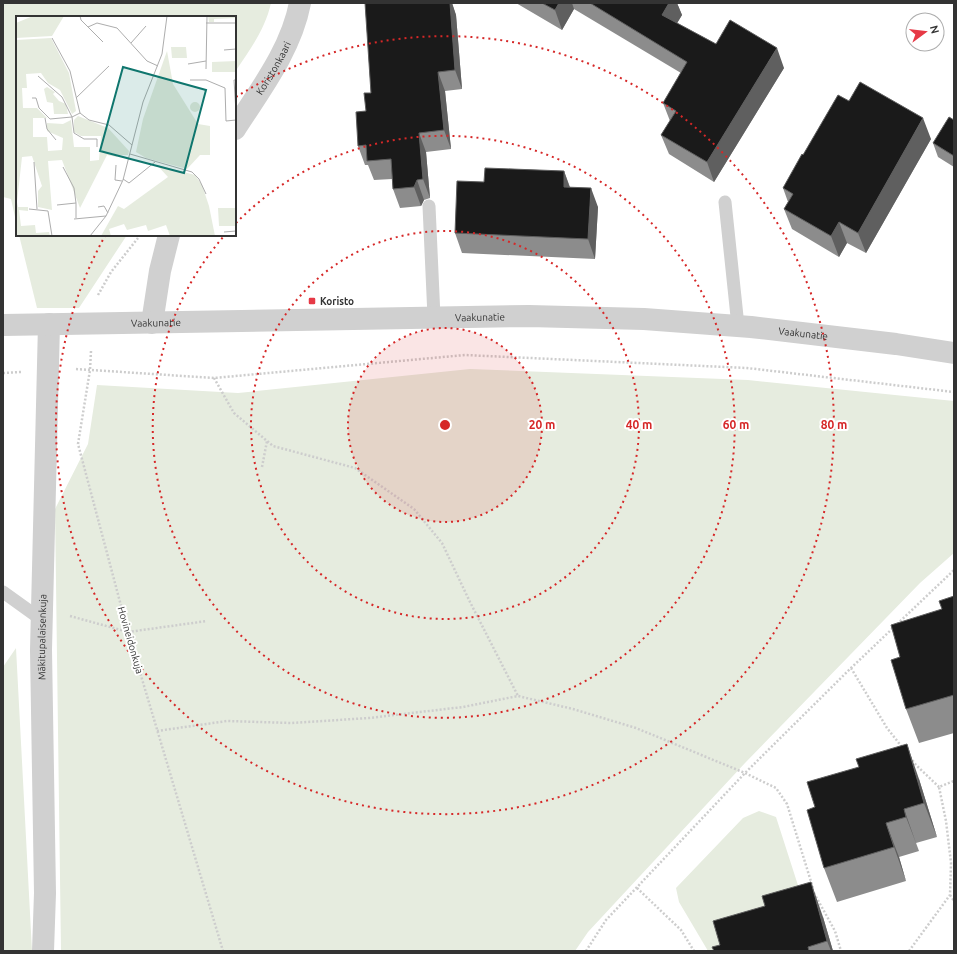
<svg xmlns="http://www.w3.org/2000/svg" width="957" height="954" font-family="Ubuntu,sans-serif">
<rect width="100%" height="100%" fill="#fff"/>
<path fill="#e6ecdf" d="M 3,3 L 271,3 C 265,30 250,49 235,72 L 235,17 L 17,17 L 17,226 L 11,199 L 3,197 Z
M 19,235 L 127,235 L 79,308 L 37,308 Z
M 470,369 L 748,380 L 954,401 L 954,553 L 920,583 L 745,763 L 588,932 L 575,951 L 61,951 L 55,509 L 88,444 L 97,385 L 238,393 Z
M 16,648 L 32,951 L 3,951 L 3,667 Z
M 759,811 L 776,817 L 804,904 L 712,951 L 708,951 L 679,902 L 676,888 L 743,818 Z"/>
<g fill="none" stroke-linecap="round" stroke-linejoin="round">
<path stroke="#cdcdcd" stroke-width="2.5" stroke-dasharray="2 2" stroke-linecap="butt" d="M 98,295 L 111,272 L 138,238
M 91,351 L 90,370 L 78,444 L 128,632 L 223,951
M 76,369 L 214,378 L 465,355 L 747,368 L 954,392
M 3,373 L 21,372
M 214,378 L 234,413 L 273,446 L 355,468 L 414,509 L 442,543 L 470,602 L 518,696
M 262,467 L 267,441
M 70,616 L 128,632 L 207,621
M 851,668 L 887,728 L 902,747
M 157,731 L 227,721 L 292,723 L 369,718 L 463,707 L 518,696 L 573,709 L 636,728 L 745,773 L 776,788 L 787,804 L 813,888
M 910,757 L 916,765 L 939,787
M 637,888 L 681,930 L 694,951
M 814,893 L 835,931 L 841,951
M 950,895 L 954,901
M 586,951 L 606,920 L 745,773 L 851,668 L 954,570
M 909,951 L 950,895 L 951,863 L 946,821 L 939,787 L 954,781"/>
<path stroke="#d0d0d0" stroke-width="13" d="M 725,202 L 738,326
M 429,206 L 434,317
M 3,592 L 42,620"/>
<g stroke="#d0d0d0" stroke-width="22">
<path id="s1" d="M 235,129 C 260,90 291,50 300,3"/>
<path d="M 152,323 L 160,271 L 169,235"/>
<path id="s2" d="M 43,951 L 45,893 L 41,650 L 49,324"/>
</g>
<path stroke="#d0d0d0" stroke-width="22" id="s3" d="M 3,325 L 529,316 L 644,319 L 751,327 L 896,344 L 954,353"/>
</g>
<path fill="#8c8c8c" d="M 365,3 L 452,3 L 456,15 L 462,89 L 445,91 L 451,149 L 426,152 L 430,198 L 424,200 L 421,206 L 400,208 L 393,189 L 392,179 L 374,180 L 368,165 L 365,165 L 358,146 L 366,111 L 371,93 Z
M 516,3 L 677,3 L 682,15 L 677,23 L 716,44 L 784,68 L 714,182 L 669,154 L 661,135 L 670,121 L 663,103 L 681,73 L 574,9 L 562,30 Z
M 849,101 L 931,139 L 866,253 L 847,243 L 839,257 L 792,229 L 784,209 L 788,202 L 783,188 L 803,155 Z
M 954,120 L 954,167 L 938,157 L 933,143 Z
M 564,171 L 570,187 L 598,207 L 595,259 L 462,253 L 455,233 L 484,182 Z
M 954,596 L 954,733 L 919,743 L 906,709 L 900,657 Z
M 919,779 L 937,837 L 916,843 L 919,851 L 899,857 L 906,881 L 837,902 L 824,868 Z
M 823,917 L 833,951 L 714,951 L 720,945 Z"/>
<path fill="#5f5f5f" d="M 450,3 L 452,3 L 456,15 L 462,89 L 455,70 Z
M 559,3 L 572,3 L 574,9 L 562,30 L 555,10 Z
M 669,3 L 677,3 L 682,15 L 670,35 L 662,15 Z
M 777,48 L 784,68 L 714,182 L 707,162 Z
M 438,72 L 445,91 L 451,149 L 444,130 Z
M 923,118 L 931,139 L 866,253 L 858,233 Z
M 419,133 L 426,152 L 430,198 L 423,179 Z
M 564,171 L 571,191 L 564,187 Z
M 417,180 L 424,200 L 421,206 L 414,187 Z
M 591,188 L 598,207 L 595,259 L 588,239 Z
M 839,222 L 847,243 L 839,257 L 831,236 Z
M 907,744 L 919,779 L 937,837 L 924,803 Z
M 904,809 L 916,843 L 919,851 L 906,817 Z
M 886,823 L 899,857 L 906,881 L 894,847 Z
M 811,882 L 823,917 L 833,951 L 831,951 L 827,941 Z"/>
<path fill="#1a1a1a" stroke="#5f5f5f" d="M 365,3 L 450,3 L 455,70 L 438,72 L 444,130 L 419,133 L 423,179 L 417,180 L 414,187 L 393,189 L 391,159 L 367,161 L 366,145 L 358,146 L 356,112 L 366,111 L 364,93 L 371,93 Z
M 542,3 L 559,3 L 555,10 Z
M 590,3 L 669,3 L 662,15 L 716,44 L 730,20 L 777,48 L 707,162 L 661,135 L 676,111 L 663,103 L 687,62 Z
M 860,82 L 923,118 L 858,233 L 839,222 L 831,236 L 784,209 L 793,194 L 783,188 L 802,154 L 803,155 L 838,95 L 849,101 Z
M 949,117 L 954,120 L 954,156 L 933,143 Z
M 485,168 L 564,171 L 564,187 L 591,188 L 588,239 L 455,233 L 457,181 L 484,182 Z
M 954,596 L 954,695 L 906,709 L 891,660 L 900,657 L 891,625 L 942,609 L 939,601 Z
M 907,744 L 924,803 L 904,809 L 906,817 L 886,823 L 894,847 L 824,868 L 807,810 L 815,807 L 807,782 L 859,767 L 856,759 Z
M 811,882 L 827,941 L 808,947 L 809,951 L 714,951 L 712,947 L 720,945 L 713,921 L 765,906 L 762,896 Z"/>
<circle cx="445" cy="425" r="97" fill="#d62828" fill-opacity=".12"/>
<g fill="none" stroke="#d62828" stroke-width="2" stroke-dasharray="2 4">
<circle cx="445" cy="425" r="97"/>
<circle cx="445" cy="425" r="194"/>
<path d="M236 223A291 291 0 1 1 224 236"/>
<path d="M236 97A389 389 0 1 1 105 236"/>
</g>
<rect fill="#e63946" stroke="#fff" stroke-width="1.5" x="308" y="297" width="8" height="8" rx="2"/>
<g text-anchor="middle" stroke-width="4" stroke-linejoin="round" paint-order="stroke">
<g font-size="10" fill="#333" stroke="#fff">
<text dy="4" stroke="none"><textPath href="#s1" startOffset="72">Koristonkaari</textPath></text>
<text dy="4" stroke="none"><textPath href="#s3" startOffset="477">Vaakunatie</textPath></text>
<text dy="4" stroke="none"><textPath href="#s3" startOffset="153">Vaakunatie</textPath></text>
<text dy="4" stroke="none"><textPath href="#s3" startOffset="801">Vaakunatie</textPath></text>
<text dy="4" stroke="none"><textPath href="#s2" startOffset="314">Mäkitupalaisenkuja</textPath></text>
<text transform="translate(131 640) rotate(74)" y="4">Hovineidonkuja</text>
</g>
<g font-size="10" font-weight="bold" fill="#333" stroke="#fff" text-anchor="start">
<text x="320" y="305">Koristo</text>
</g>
</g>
<g transform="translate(16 16)">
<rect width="220" height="220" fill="#fff"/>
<path d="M 17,0 L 48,0 L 36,20 L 0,22 L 0,7 ZM 192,0 L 220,0 L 220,2 L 198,3 L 198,6 L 193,6 ZM 35,22 L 53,57 L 60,95 L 56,98 L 44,74 L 32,67 L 25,57 L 10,58 L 11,72 L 6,72 L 7,92 L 21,92 L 31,102 L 17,102 L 17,121 L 31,121 L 32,135 L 46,134 L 47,122 L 31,115 L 31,107 L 47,108 L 55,104 L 58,131 L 74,131 L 74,145 L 83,144 L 85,120 L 65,120 L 58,116 L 58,104 L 62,100 L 92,112 L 113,135 L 112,139 L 102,139 L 101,141 L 91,139 L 64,192 L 46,144 L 32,145 L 36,194 L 22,191 L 22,175 L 26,170 L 16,140 L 6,141 L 1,186 L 2,191 L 12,191 L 12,195 L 3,194 L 5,210 L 19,209 L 20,217 L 33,216 L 34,220 L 0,220 L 0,24 ZM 155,31 L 170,31 L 171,42 L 156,42 ZM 151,35 L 157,68 L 182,108 L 194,110 L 194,139 L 184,139 L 171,153 L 130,142 L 120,136 L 127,103 ZM 220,45 L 220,56 L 196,56 L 196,46 ZM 31,71 L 39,76 L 37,78 L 43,85 L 50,88 L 52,98 L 38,98 L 37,87 L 31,86 L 28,73 ZM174 91a5 5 0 1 1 10 0a5 5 0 1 1-10 0ZM 141,149 L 179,159 L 186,169 L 193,190 L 199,220 L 154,220 L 150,209 L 132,215 L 130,209 L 111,214 L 108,208 L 93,213 L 95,220 L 85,220 L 102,190 L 108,193 L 152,161 ZM 202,192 L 220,192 L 220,210 L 203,210 Z" fill="#e6ecdf"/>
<path fill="none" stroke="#adadad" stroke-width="1" d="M 64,0 L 65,4 L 87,26M 190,7 L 220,7M 72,11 L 81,7 L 101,12 L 131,45 L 142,50M 36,22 L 54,55 L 64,97 L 73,104 L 93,109 L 116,129M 115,27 L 130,10M 208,34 L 220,33M 172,48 L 190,45M 190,53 L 191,0M 22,60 L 46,81 L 56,101 L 58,117 L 68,123 L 81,123 L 81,131M 174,64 L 190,64 L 209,72 L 210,105 L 220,104M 220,64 L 218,64 L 220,96M 16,82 L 20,82 L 23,92 L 34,103 L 56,101 L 64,97M 60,82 L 93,50M 29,102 L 31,113 L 40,124M 114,138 L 176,156 L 183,163 L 190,178M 18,146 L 21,193M 100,149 L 99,164 L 106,165M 47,151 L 58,172 L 60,187M 107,163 L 113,167 L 139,146M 41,189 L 60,187 L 60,202M 82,191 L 88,190 L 92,197M 13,193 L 32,195 L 36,220M 58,203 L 90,200M 208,216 L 220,215M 74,220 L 90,200 L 107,164 L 127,86 L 146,38 L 151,0"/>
<path fill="#0f766e" fill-opacity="0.15" stroke="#0f766e" stroke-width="2" d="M 107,51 L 190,74 L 168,157 L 84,135 Z"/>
<rect width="220" height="220" fill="none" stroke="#333" stroke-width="2"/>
</g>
<circle cx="445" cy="425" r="6" fill="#d62828" stroke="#fff" stroke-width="2"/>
<g font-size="12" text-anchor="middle" font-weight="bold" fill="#d62828" stroke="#fff" stroke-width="4" stroke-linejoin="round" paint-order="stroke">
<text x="542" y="429">20 m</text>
<text x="639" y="429">40 m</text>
<text x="736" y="429">60 m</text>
<text x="834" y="429">80 m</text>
</g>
<rect width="957" height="954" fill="none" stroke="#333333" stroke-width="8"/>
<g transform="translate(925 32) rotate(75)"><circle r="19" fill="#ffffff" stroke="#adadad"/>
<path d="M0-3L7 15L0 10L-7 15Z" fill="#e63946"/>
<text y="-6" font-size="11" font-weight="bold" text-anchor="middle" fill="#333333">N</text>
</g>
</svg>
